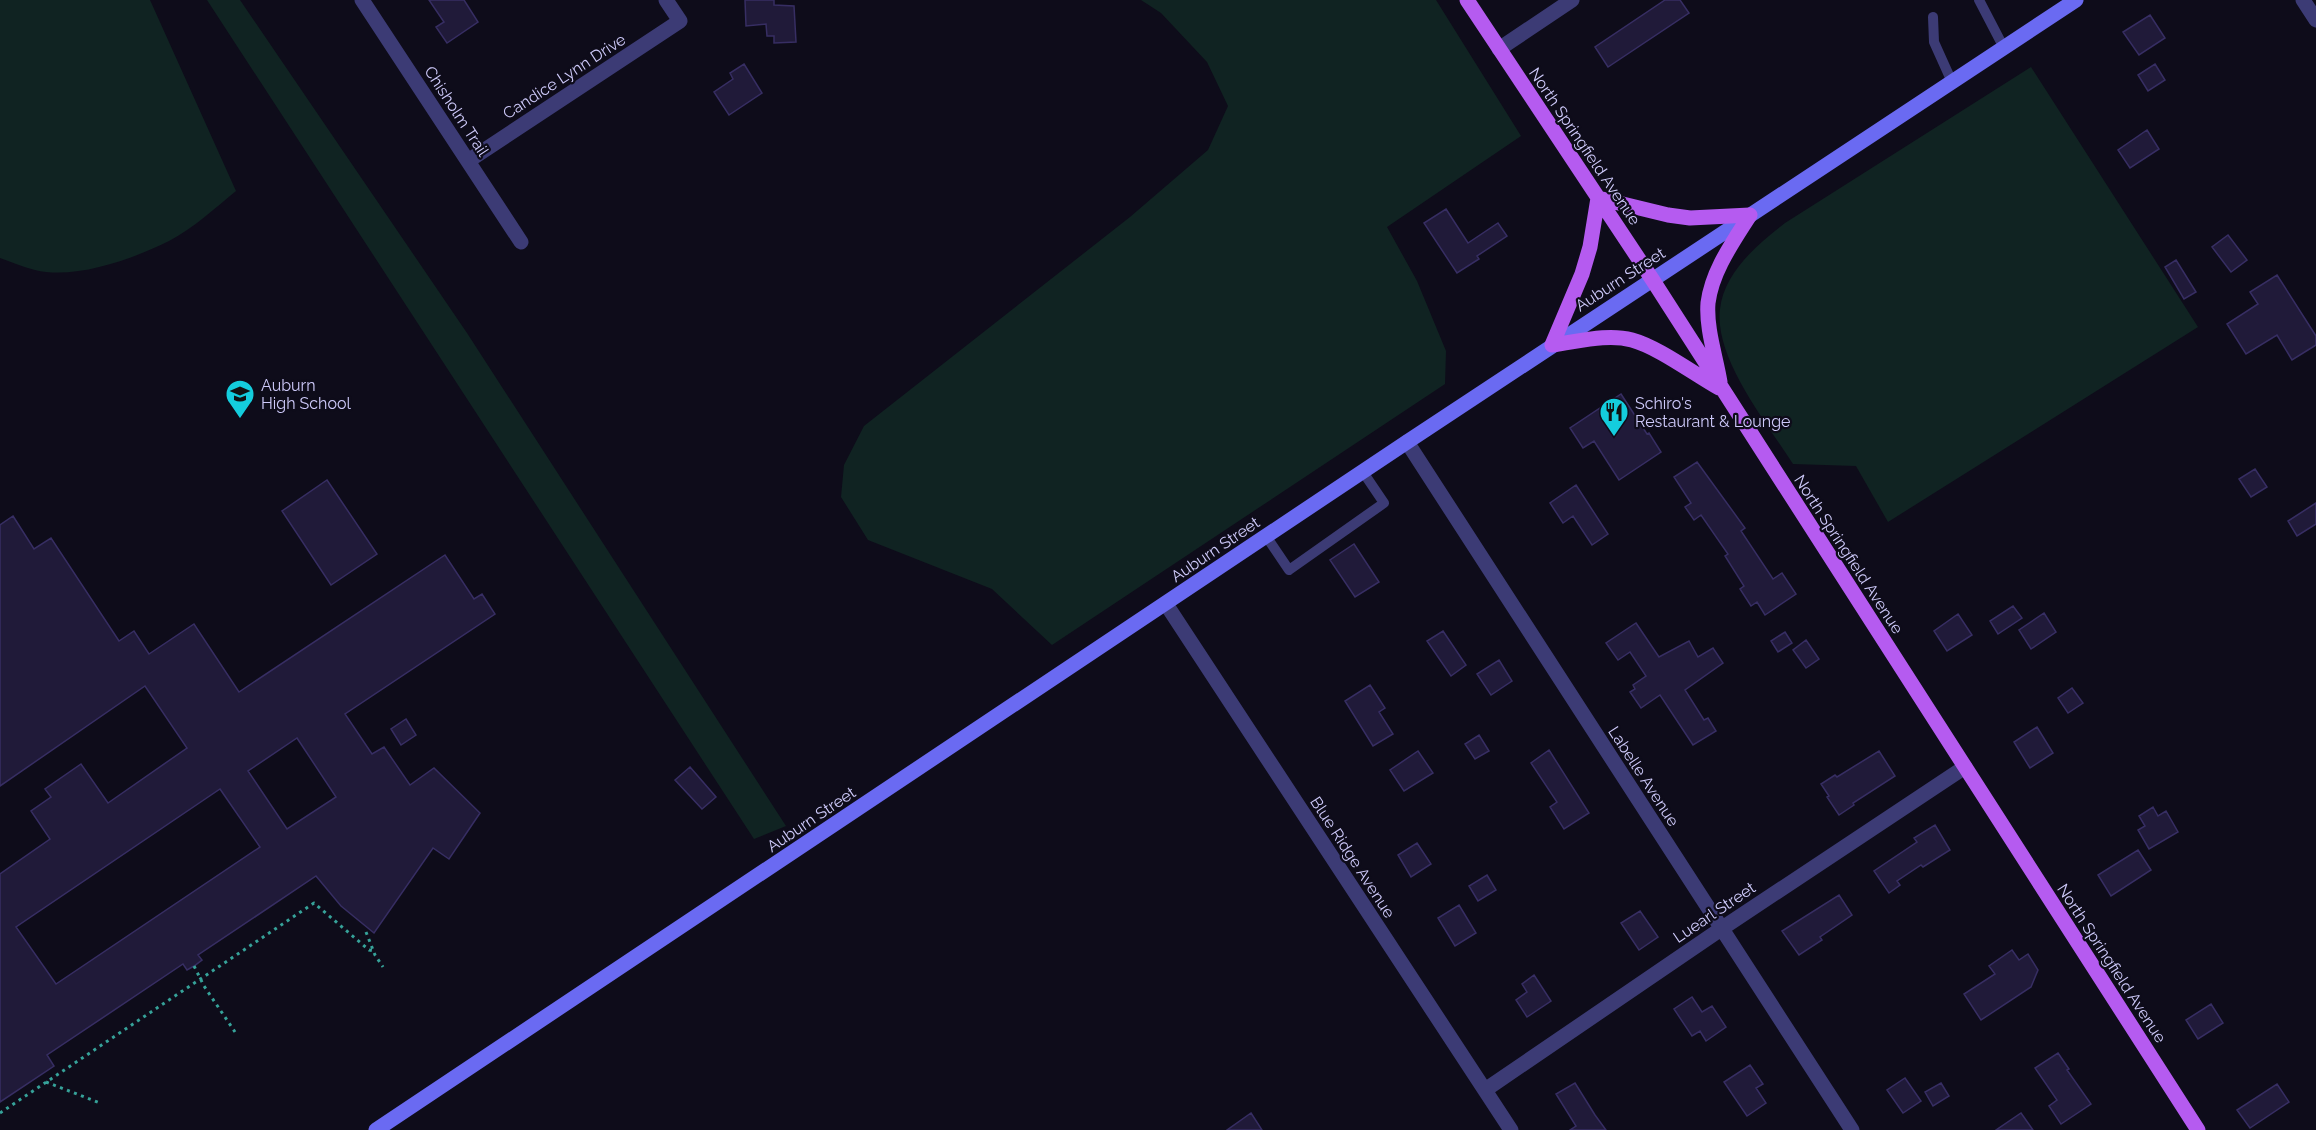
<svg xmlns="http://www.w3.org/2000/svg" width="2316" height="1130" font-family="Raleway,sans-serif">
<rect width="100%" height="100%" fill="#0e0c1a"/>
<path fill="#102322" d="M 0,0 L 150,0 L 236,191 C 215,208 194,228 169,241 C 133,259 75,280 35,270 C 23,267 12,262 0,258 Z
M 207,0 L 240,0 L 467,333 L 786,826 L 754,839 Z
M 1141,0 L 1436,0 L 1521,136 L 1387,227 L 1417,281 L 1446,351 L 1445,384 L 1052,645 L 992,589 L 868,540 L 841,497 L 844,465 L 864,426 L 1130,217 L 1208,150 L 1228,106 L 1207,62 L 1161,13 Z
M 2031,67 L 2198,327 L 1888,522 L 1856,466 L 1793,464 C 1767,423 1714,358 1720,309 C 1724,272 1759,243 1785,223 Z"/>
<path fill="#201a39" stroke="#372e63" stroke-width="1.5" fill-rule="evenodd" d="M 429,0 L 464,0 L 478,22 L 447,43 L 436,27 L 444,22 Z
M 745,0 L 774,0 L 774,5 L 794,6 L 796,42 L 774,43 L 774,36 L 767,36 L 766,24 L 746,26 Z
M 1665,0 L 1680,0 L 1689,13 L 1608,67 L 1595,47 Z
M 2150,15 L 2165,38 L 2139,55 L 2123,32 Z
M 744,64 L 762,93 L 729,115 L 714,92 L 733,79 L 730,73 Z
M 2155,64 L 2165,80 L 2148,91 L 2138,75 Z
M 2147,130 L 2159,149 L 2130,168 L 2118,150 Z
M 1446,209 L 1468,243 L 1498,223 L 1507,236 L 1477,256 L 1479,259 L 1457,273 L 1424,223 Z
M 2228,235 L 2247,260 L 2231,272 L 2212,247 Z
M 2176,260 L 2196,292 L 2184,299 L 2165,267 Z
M 2277,275 L 2316,336 L 2316,345 L 2292,360 L 2277,335 L 2246,354 L 2227,324 L 2258,304 L 2250,292 Z
M 1621,394 L 1647,434 L 1649,433 L 1661,452 L 1619,480 L 1594,441 L 1583,448 L 1570,428 Z
M 1697,462 L 1745,528 L 1741,531 L 1773,579 L 1782,573 L 1796,594 L 1765,615 L 1757,602 L 1751,606 L 1740,589 L 1744,586 L 1725,556 L 1728,554 L 1701,515 L 1694,520 L 1685,507 L 1691,503 L 1674,477 Z
M 2255,469 L 2267,487 L 2251,497 L 2239,479 Z
M 327,480 L 377,554 L 331,585 L 282,511 Z
M 1576,485 L 1608,534 L 1592,545 L 1573,516 L 1563,523 L 1550,503 Z
M 2316,503 L 2316,524 L 2297,536 L 2288,521 Z
M 13,516 L 34,549 L 51,538 L 119,641 L 134,631 L 149,654 L 194,624 L 239,692 L 445,555 L 474,599 L 482,594 L 495,614 L 345,714 L 372,754 L 384,747 L 410,785 L 434,768 L 480,813 L 449,859 L 433,848 L 374,933 L 341,906 L 316,876 L 198,955 L 202,960 L 194,966 L 187,970 L 183,964 L 47,1055 L 54,1066 L 0,1102 L 0,874 L 50,839 L 31,811 L 51,797 L 45,789 L 81,764 L 108,803 L 187,748 L 145,686 L 0,786 L 0,525 ZM 297,738 L 336,797 L 287,829 L 248,771 ZM 220,789 L 260,847 L 56,984 L 16,927 Z
M 1354,544 L 1379,582 L 1355,597 L 1330,560 Z
M 2013,606 L 2022,618 L 1998,634 L 1990,621 Z
M 2044,613 L 2056,632 L 2031,649 L 2019,630 Z
M 1958,614 L 1972,635 L 1947,651 L 1934,631 Z
M 1636,623 L 1659,657 L 1689,641 L 1698,657 L 1713,648 L 1723,663 L 1685,690 L 1704,720 L 1708,718 L 1716,731 L 1693,745 L 1660,695 L 1641,708 L 1630,692 L 1635,689 L 1633,685 L 1646,676 L 1630,652 L 1618,660 L 1606,643 Z
M 1443,631 L 1466,665 L 1451,676 L 1427,641 Z
M 1785,632 L 1792,643 L 1778,652 L 1771,641 Z
M 1806,640 L 1819,659 L 1806,668 L 1793,650 Z
M 1499,660 L 1512,681 L 1491,695 L 1477,674 Z
M 1370,685 L 1385,708 L 1379,712 L 1393,734 L 1373,746 L 1345,701 Z
M 2072,688 L 2083,703 L 2068,713 L 2058,698 Z
M 406,719 L 416,735 L 401,745 L 391,729 Z
M 2037,727 L 2053,753 L 2030,768 L 2014,742 Z
M 1479,735 L 1489,751 L 1475,759 L 1465,744 Z
M 1549,750 L 1589,813 L 1564,829 L 1550,807 L 1557,802 L 1531,763 Z
M 1418,751 L 1433,773 L 1404,791 L 1390,770 Z
M 1879,751 L 1895,776 L 1853,803 L 1854,805 L 1839,815 L 1827,797 L 1829,796 L 1821,784 L 1835,775 L 1837,777 Z
M 690,767 L 716,797 L 702,809 L 675,780 Z
M 2153,807 L 2158,816 L 2166,811 L 2178,832 L 2149,849 L 2138,830 L 2145,826 L 2139,816 Z
M 1935,825 L 1950,850 L 1923,867 L 1921,865 L 1897,881 L 1900,885 L 1889,893 L 1874,871 L 1917,842 L 1914,838 Z
M 1417,843 L 1431,864 L 1411,877 L 1398,855 Z
M 2138,850 L 2151,870 L 2111,896 L 2098,875 Z
M 1487,875 L 1496,890 L 1478,901 L 1469,886 Z
M 1839,895 L 1852,915 L 1820,937 L 1822,940 L 1799,955 L 1782,931 Z
M 1459,905 L 1476,933 L 1455,946 L 1438,918 Z
M 1640,911 L 1658,937 L 1639,950 L 1621,923 Z
M 2012,950 L 2019,960 L 2028,954 L 2038,970 L 2031,987 L 1981,1020 L 1964,994 L 1995,974 L 1989,966 Z
M 1534,975 L 1551,1001 L 1527,1017 L 1516,1000 L 1527,992 L 1522,984 Z
M 1692,997 L 1702,1012 L 1712,1006 L 1726,1027 L 1706,1041 L 1700,1031 L 1692,1036 L 1674,1009 Z
M 2211,1004 L 2223,1023 L 2198,1039 L 2186,1020 Z
M 2058,1053 L 2069,1069 L 2067,1070 L 2091,1104 L 2061,1124 L 2049,1106 L 2057,1100 L 2035,1068 Z
M 1750,1065 L 1763,1084 L 1756,1088 L 1766,1103 L 1747,1116 L 1724,1082 Z
M 1905,1078 L 1921,1101 L 1903,1113 L 1887,1090 Z
M 1575,1083 L 1595,1115 L 1606,1130 L 1570,1130 L 1576,1126 L 1556,1094 Z
M 1941,1083 L 1949,1096 L 1933,1106 L 1925,1092 Z
M 2277,1084 L 2289,1102 L 2250,1128 L 2237,1110 Z
M 1251,1113 L 1262,1130 L 1227,1130 Z
M 2021,1113 L 2033,1130 L 1996,1130 Z"/>
<g fill="none" stroke-linecap="round" stroke-linejoin="round">
<path stroke="#36a299" stroke-width="3" stroke-dasharray="3 4.5" stroke-linecap="butt" d="M 366,932 L 375,955 L 383,967
M 194,966 L 204,986 L 235,1032
M 46,1082 L 100,1103
M 0,1113 L 314,903 L 369,950 L 374,951"/>
<path stroke="#3c3b75" stroke-width="10" d="M 1979,0 L 2004,48
M 1933,17 L 1934,42 L 1952,82
M 1266,536 L 1289,570 L 1384,503 L 1363,472"/>
<path stroke="#3c3b75" stroke-width="15" d="M 362,0 L 521,242
M 2303,0 L 2316,20
M 1499,49 L 1572,0
M 468,161 L 680,21 L 666,0
M 1407,442 L 1852,1130
M 1166,604 L 1511,1130
M 1485,1090 L 1721,929 L 1965,767"/>
<path stroke="#6a6af2" stroke-width="15" d="M 376,1130 L 1407,442 L 2076,0"/>
<path stroke="#b55bf0" stroke-width="15" d="M 1467,0 L 1652,279 L 2198,1130
M 1552,345 L 1582,274 L 1590,247 L 1598,198 L 1668,215 L 1690,218 L 1750,215
M 1552,345 C 1577,342 1607,333 1632,340 C 1658,347 1694,374 1719,388
M 1720,382 C 1716,357 1706,329 1708,303 C 1712,271 1733,242 1750,215"/>
</g>
<defs>
<g id="school-pin" transform="scale(1.5)"><path d="M0 17L-7.5 6A9.5 9.5 0 1 1 7.5 6Z" fill="#14cddd" stroke="#0e0c1a"/><path d="M0-5L7-2L0 1L-7-2ZM-4 1L0 2.5L4 1V4Q0 6-4 4Z" fill="#111"/></g>
<g id="restaurant-pin" transform="scale(1.5)"><path d="M0 17L-7.5 6A9.5 9.5 0 1 1 7.5 6Z" fill="#14cddd" stroke="#0e0c1a"/><path d="M-5-6h1v4h1v-4h1v4h1v-4h1v5L-1.5 .5V6h-2V.5L-5-1ZM5-6V6H3V1.5H1.5Q1.5-4 5-6Z" fill="#111"/></g>
</defs>
<g fill-rule="evenodd">
<use href="#school-pin" x="240" y="394"/>
<use href="#restaurant-pin" x="1614" y="412"/>
</g>
<g text-anchor="middle" stroke-width="4.5" stroke-linejoin="round" paint-order="stroke">
<g font-size="16" fill="#cecafa" stroke="#0e0c1a">
<text transform="translate(564 76) rotate(-33)" y="6">Candice Lynn Drive</text>
<text transform="translate(457 111) rotate(57)" y="6">Chisholm Trail</text>
<text transform="translate(1585 146) rotate(56)" y="6">North Springfield Avenue</text>
<text transform="translate(1620 279) rotate(-33)" y="6">Auburn Street</text>
<text transform="translate(1215 549) rotate(-34)" y="6">Auburn Street</text>
<text transform="translate(1849 554) rotate(57)" y="6">North Springfield Avenue</text>
<text transform="translate(1644 776) rotate(57)" y="6">Labelle Avenue</text>
<text transform="translate(811 819) rotate(-34)" y="6">Auburn Street</text>
<text transform="translate(1353 857) rotate(57)" y="6">Blue Ridge Avenue</text>
<text transform="translate(1714 912) rotate(-34)" y="6">Luearl Street</text>
<text transform="translate(2112 963) rotate(57)" y="6">North Springfield Avenue</text>
</g>
<g font-size="16" fill="#cecafa" stroke="#0e0c1a" text-anchor="start">
<text x="261" y="391">Auburn<tspan x="261" dy="18">High School</tspan></text>
<text x="1635" y="409">Schiro's<tspan x="1635" dy="18">Restaurant &amp; Lounge</tspan></text>
</g>
</g>
</svg>
